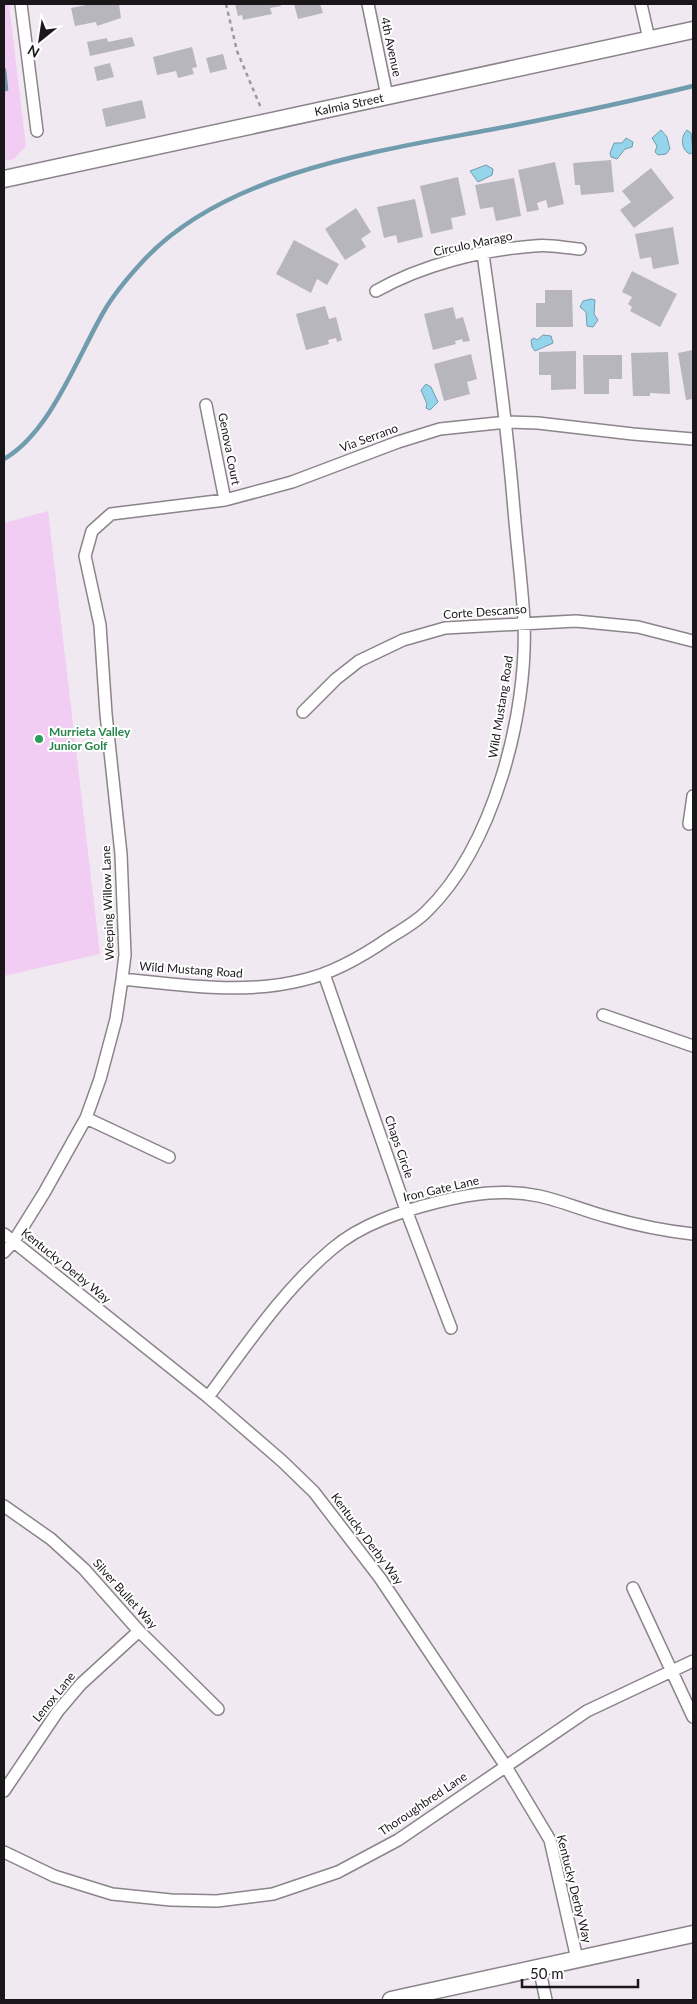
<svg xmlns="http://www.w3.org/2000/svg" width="697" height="2004" font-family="Lato,sans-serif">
<rect width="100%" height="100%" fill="#f1e9f1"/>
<path fill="#f2cdf3" d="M 4,4 L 9,4 L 26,146 L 14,159 L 4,161 Z
M 48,511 L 100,954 L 4,976 L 4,523 Z"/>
<path fill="#95d5ec" stroke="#709cad" d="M 661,130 L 667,137 L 670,149 L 666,154 L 658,155 L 655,152 L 657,146 L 652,138 Z
M 687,130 L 691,133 L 693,152 L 690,154 C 681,150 680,137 687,130 Z
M 626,138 L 633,142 L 632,147 L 625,149 L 617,159 L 611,157 L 610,153 L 614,143 L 622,143 Z
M 486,165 L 493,169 L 492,175 L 478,182 L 470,171 Z
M 591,299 L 595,300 L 594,314 L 598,320 L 593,327 L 587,326 L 586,312 L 580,307 L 583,301 Z
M 543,335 L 551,336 L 553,343 L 535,351 L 532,347 L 531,340 L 534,338 L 537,340 Z
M 426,384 L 431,387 L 438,402 L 430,410 L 426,408 L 427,404 L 421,390 Z"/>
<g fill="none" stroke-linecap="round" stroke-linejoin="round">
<path stroke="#709cad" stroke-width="4.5" d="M 4,70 L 6,89
M 4,459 C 50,433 77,358 103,313 C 113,295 130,275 144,260 C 230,168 392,149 510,126 C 571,114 632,101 693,86"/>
</g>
<path fill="#b7b6bf" d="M 91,4 L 119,4 L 121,18 L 97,26 L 96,22 L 75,26 L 71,8 Z
M 235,4 L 280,4 L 281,6 L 270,8 L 272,14 L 243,20 L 242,15 L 238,16 Z
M 294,4 L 320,4 L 323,13 L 298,19 Z
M 132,37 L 135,46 L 90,56 L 87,42 L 107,38 L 108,42 Z
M 192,47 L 197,67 L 192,68 L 194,74 L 178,78 L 176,71 L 157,75 L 153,57 Z
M 223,54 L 227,69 L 210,73 L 206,58 Z
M 110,63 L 114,77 L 97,81 L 94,67 Z
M 142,100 L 146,118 L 106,127 L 102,109 Z
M 611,160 L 614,192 L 581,195 L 580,185 L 575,185 L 573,163 Z
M 555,162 L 564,204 L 548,208 L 546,200 L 537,203 L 539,210 L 527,212 L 518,170 Z
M 651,168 L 674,198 L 634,228 L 620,210 L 631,202 L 622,191 Z
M 458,177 L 466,215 L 451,218 L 453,229 L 431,234 L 420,186 Z
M 514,178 L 521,216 L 496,221 L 493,207 L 480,209 L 475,185 Z
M 415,199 L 423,237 L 398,243 L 396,235 L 384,238 L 377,207 Z
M 356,208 L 371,232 L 361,239 L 366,247 L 345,260 L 325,229 Z
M 673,227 L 679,264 L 653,269 L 651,257 L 640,259 L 635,234 Z
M 294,240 L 339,264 L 327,285 L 317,279 L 311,293 L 276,274 Z
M 632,271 L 677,294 L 660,327 L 630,311 L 632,307 L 628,304 L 632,297 L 622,292 Z
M 545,290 L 572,290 L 573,327 L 536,327 L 536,303 L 545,303 Z
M 325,306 L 329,319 L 336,317 L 342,340 L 337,342 L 336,338 L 328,340 L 329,344 L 306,350 L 296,314 Z
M 453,307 L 456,319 L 463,317 L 470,341 L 463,342 L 462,339 L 455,341 L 456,344 L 433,350 L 424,314 Z
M 693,350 L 693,399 L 686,400 L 678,353 Z
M 576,351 L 576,389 L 551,390 L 551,375 L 539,375 L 539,352 Z
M 668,352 L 670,394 L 650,393 L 650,396 L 633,396 L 631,353 Z
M 471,354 L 477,379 L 467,382 L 470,394 L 444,401 L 434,364 Z
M 583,355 L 622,355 L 622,379 L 609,379 L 609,394 L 584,394 Z"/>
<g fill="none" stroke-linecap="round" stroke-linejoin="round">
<g stroke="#8b848b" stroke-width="14">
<path id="street" d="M 21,4 L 37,131
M 368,4 L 387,96
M 641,4 L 649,39
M 376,291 C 422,265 481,250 534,246 C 549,244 565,248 580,249
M 206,405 L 225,500
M 303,712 L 336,679 L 359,661 L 403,640 L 445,628 L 576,621 L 638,627 L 693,641
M 689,824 L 693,796
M 324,974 L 406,1210 L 451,1328
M 122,979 C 182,985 244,995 303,980 C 334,973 363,956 389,938 C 402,930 416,922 426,912 C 494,846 528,713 524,621 C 522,584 517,547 514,510 C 507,424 495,340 483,254
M 603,1015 L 693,1046
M 86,1118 L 169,1157
M 4,1234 L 208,1397 L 282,1461 L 314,1492 L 380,1578 L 505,1765 L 550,1840 L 577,1959
M 4,1252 L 14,1241 L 44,1193 L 86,1118 L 100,1079 L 116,1019 L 122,979 L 125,955 L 121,854 L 106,714 L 100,625 L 85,556 L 92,531 L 111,514 L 225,500 L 292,482 L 398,442 L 440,429 L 507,422 L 538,423 L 633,434 L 693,439
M 208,1397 C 246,1346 283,1290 332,1249 C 361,1224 402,1211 438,1202 C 473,1193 504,1189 539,1196 C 562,1201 585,1211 608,1217 C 636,1225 665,1231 693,1234
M 4,1506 L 51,1539 L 84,1569 L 139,1631 L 218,1709
M 633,1588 L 693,1717
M 4,1791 L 58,1711 L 81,1684 L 139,1631
M 4,1852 L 54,1876 L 112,1894 L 171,1900 L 217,1901 L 273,1894 L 338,1872 L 398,1840 L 587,1711 L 693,1661
M 539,1967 L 546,2000"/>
</g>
<g stroke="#8b848b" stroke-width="19">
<path id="secondary" d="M 4,179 L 693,30
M 391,2000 L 693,1934"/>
</g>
<path stroke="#9e989e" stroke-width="2.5" stroke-dasharray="4 4" stroke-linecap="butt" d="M 226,4 L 237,51 L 261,108"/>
<use href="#street" stroke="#fff" stroke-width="11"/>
<use href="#secondary" stroke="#fff" stroke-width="16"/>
</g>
<circle fill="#2e9e5b" stroke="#fff" stroke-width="2" cx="39" cy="739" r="5"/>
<g text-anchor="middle" stroke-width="4" stroke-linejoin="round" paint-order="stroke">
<g font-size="12" fill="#1a171a" stroke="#fff">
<text transform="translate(391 47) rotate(78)" y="4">4th Avenue</text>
<text transform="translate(349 105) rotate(-12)" y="4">Kalmia Street</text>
<text transform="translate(473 244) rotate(-12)" y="4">Circulo Marago</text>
<text transform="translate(369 438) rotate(-20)" y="4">Via Serrano</text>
<text transform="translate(229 449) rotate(79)" y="4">Genova Court</text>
<text transform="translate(485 612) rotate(-4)" y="4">Corte Descanso</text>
<text transform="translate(501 707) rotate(-81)" y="4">Wild Mustang Road</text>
<text transform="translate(108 903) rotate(-92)" y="4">Weeping Willow Lane</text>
<text transform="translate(191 970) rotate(4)" y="4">Wild Mustang Road</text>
<text transform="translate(399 1147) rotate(71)" y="4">Chaps Circle</text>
<text transform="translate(441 1189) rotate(-13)" y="4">Iron Gate Lane</text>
<text transform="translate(66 1266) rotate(39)" y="4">Kentucky Derby Way</text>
<text transform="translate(367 1539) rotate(53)" y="4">Kentucky Derby Way</text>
<text transform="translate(125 1594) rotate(48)" y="4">Silver Bullet Way</text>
<text transform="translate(54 1697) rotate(-51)" y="4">Lenox Lane</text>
<text transform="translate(423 1804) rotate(-34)" y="4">Thoroughbred Lane</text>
<text transform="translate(574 1889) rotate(76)" y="4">Kentucky Derby Way</text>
</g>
<g font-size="12" font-weight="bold" fill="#27864d" stroke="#fff" text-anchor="start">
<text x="49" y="736">Murrieta Valley<tspan x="49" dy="14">Junior Golf</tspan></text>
</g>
</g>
<rect width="697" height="2004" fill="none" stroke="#1a171a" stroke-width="10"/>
<g transform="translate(40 40) rotate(210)" stroke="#ffffff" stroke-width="4" paint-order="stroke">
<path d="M0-4L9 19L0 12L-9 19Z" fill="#1a171a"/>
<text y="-8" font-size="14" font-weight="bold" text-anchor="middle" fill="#1a171a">N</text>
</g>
<path d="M522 1979v8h116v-8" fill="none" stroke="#1a171a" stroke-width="2.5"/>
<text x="530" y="1979" font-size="15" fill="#1a171a" stroke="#ffffff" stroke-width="4" paint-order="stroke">50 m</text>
</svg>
